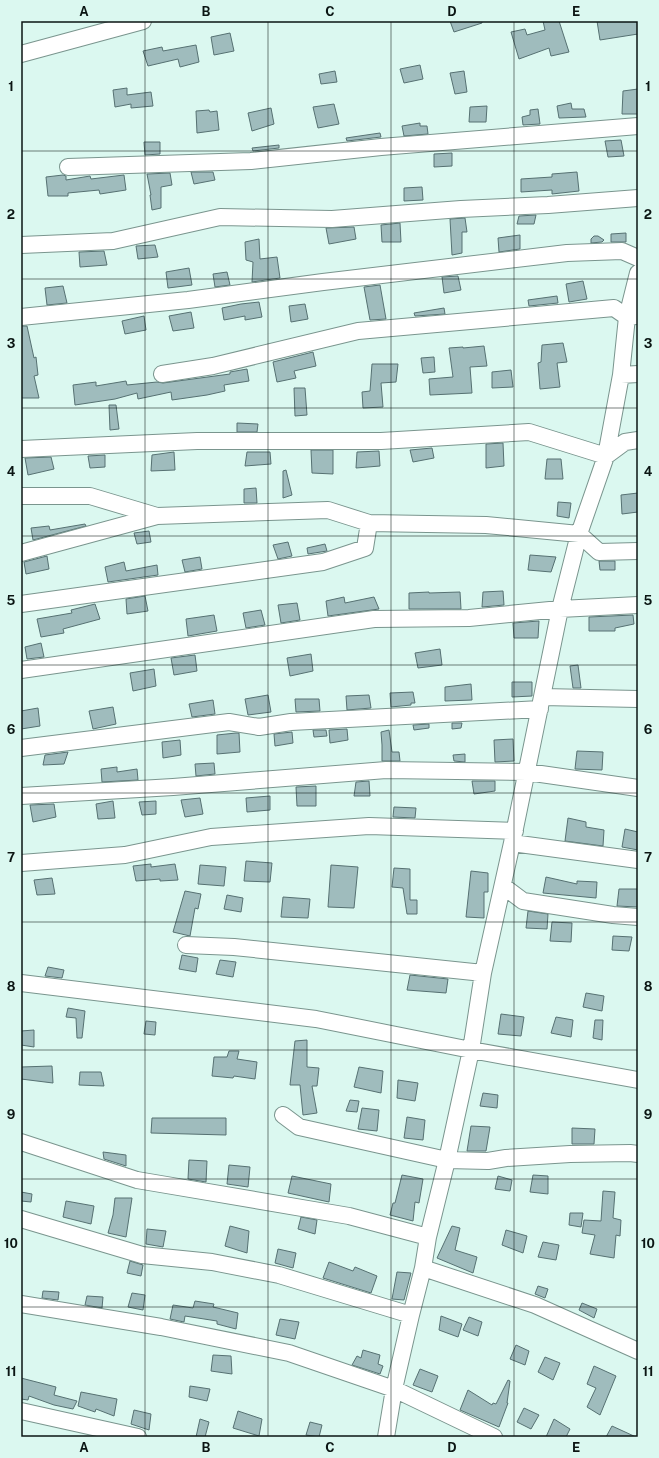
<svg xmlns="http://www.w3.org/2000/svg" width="659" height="1458" font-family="'Public Sans',sans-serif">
<rect width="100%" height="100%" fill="#dbf8f0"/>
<path fill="#9fbcbd" stroke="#567172" d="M 450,21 L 482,21 L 482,23 L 454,32 Z
M 543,21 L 559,21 L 569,52 L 551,56 L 549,48 L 519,59 L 511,32 L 525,29 L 527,35 L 545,30 Z
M 597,21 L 638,21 L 638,34 L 600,40 Z
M 230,33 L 234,51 L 214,55 L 211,37 Z
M 196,45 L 199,62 L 180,67 L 178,59 L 148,66 L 143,51 L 162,47 L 163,51 Z
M 420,65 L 423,79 L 404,83 L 400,69 Z
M 335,71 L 337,82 L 321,84 L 319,74 Z
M 464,71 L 467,92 L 455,94 L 450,73 Z
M 127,88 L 127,95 L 151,92 L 153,106 L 131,108 L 131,104 L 115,107 L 113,90 Z
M 638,89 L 638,114 L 622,114 L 623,91 Z
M 571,103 L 572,109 L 584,109 L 586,117 L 559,118 L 557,106 Z
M 334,104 L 339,124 L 318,128 L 313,107 Z
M 487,106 L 486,122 L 469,122 L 470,107 Z
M 271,108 L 274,124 L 252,131 L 248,113 Z
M 538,109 L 540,124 L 523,125 L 522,117 L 530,115 L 530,110 Z
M 209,110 L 210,112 L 217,111 L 219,130 L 197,133 L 196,111 Z
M 420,123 L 420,126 L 427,126 L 428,134 L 404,136 L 402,126 Z
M 380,133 L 381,137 L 347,141 L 346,138 Z
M 621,140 L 624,156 L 608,157 L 605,141 Z
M 144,142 L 160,142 L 160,154 L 145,155 Z
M 279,145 L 279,148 L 253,151 L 252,148 Z
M 452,153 L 452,166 L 434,167 L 434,154 Z
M 191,172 L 213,172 L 215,180 L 194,184 Z
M 577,172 L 579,191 L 552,194 L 552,190 L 521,192 L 521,179 L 552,177 L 552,174 Z
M 170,173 L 172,185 L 161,187 L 161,208 L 152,210 L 150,195 L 151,195 L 147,174 Z
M 63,175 L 66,176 L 66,180 L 90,176 L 91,179 L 124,175 L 126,190 L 100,194 L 99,190 L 68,193 L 68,196 L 48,196 L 46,177 Z
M 422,187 L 423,200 L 404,201 L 404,188 Z
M 536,215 L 534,224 L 517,224 L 519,216 Z
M 465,218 L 467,232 L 462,232 L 462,253 L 452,255 L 450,219 Z
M 400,223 L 401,242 L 382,242 L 381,225 Z
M 354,227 L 356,239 L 329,244 L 326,228 Z
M 626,233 L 626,242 L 611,242 L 611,234 Z
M 520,235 L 520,249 L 499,252 L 498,238 Z
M 594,236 L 598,236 L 604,240 L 602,242 L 591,243 L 591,239 Z
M 259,239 L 260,259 L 277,257 L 280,278 L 252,282 L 253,262 L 246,260 L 245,242 Z
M 155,245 L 158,257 L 138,259 L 136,246 Z
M 104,251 L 107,265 L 80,267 L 79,252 Z
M 189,268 L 192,285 L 168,288 L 166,272 Z
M 227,272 L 230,285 L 215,287 L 213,274 Z
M 458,276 L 461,290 L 444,293 L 442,277 Z
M 583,281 L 587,299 L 569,302 L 566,284 Z
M 380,285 L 386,319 L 370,320 L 364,287 Z
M 63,286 L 67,303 L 47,305 L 45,288 Z
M 557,296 L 558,303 L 529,306 L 528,300 Z
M 259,302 L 262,317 L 245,320 L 245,316 L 224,320 L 222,308 L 241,304 Z
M 305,304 L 308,319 L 291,322 L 289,306 Z
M 444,308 L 445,314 L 415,316 L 414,313 Z
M 191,312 L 194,328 L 173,331 L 169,316 Z
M 144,316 L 146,330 L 125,334 L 122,321 Z
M 21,326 L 27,326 L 34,358 L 36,357 L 38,375 L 34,376 L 39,398 L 21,398 Z
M 563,343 L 567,362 L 557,363 L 560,387 L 540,389 L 538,363 L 541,362 L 542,345 Z
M 484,346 L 487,366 L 470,367 L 472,393 L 430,395 L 429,379 L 453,377 L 449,348 L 463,347 L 463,348 Z
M 313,352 L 316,366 L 294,371 L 296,378 L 277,382 L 273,362 Z
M 434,357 L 435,372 L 423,373 L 421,358 Z
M 372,364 L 398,364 L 396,382 L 381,383 L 383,407 L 363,408 L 362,392 L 370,391 Z
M 247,369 L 249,381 L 224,385 L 225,391 L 207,395 L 172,400 L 171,392 L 138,399 L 137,393 L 115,399 L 75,405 L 73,385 L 96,382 L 96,386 L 126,381 L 127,385 L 157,382 L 163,383 L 230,374 L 230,372 Z
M 511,370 L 513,387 L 492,388 L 492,372 Z
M 294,388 L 305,388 L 307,415 L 295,416 Z
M 109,405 L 116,405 L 119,429 L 110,430 Z
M 237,423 L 258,424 L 257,432 L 237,432 Z
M 503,443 L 504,466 L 486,468 L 486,444 Z
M 432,448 L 434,458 L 413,462 L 410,450 Z
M 311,450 L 333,450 L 333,474 L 312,473 Z
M 379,451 L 380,466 L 356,468 L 357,452 Z
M 174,452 L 175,470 L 151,471 L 152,455 Z
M 247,452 L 270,452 L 271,464 L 245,466 Z
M 105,455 L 105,467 L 90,468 L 88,456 Z
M 51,457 L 54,469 L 28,475 L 25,458 Z
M 547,459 L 561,459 L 563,479 L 545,479 Z
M 286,470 L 292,495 L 283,498 L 283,471 Z
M 256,488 L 257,503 L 244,503 L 244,489 Z
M 638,493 L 638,512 L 622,514 L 621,495 Z
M 558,502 L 571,503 L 569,518 L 557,516 Z
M 85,524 L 86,526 L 33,540 L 31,528 L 49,526 L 50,530 Z
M 149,531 L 151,542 L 137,544 L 134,533 Z
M 288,542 L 292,556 L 278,559 L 273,545 Z
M 325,544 L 327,551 L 308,554 L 307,548 Z
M 530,555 L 556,557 L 551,572 L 528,570 Z
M 47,556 L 49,569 L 26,574 L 24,562 Z
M 200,557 L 202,569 L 185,572 L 182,560 Z
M 599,561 L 615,561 L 615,570 L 600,570 Z
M 124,562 L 126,571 L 157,565 L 158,575 L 108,582 L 105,567 Z
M 503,591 L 504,605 L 482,607 L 483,592 Z
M 429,592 L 429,593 L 460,592 L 461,609 L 409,609 L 409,593 Z
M 145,596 L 148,611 L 127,614 L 126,599 Z
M 344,597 L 345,603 L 374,597 L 379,609 L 328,616 L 326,601 Z
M 297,603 L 300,620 L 281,623 L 278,605 Z
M 95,604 L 100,619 L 63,629 L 64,633 L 41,637 L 37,619 L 72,613 L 71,610 Z
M 261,610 L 265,625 L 246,628 L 243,613 Z
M 214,615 L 217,631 L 188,636 L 186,619 Z
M 633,615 L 634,624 L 615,628 L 615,631 L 589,631 L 589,617 Z
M 539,621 L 538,638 L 514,638 L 513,623 Z
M 41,643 L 44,657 L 27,659 L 25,647 Z
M 440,649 L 442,665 L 418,668 L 415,653 Z
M 311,654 L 313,671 L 290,676 L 287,658 Z
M 195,655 L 197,671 L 174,675 L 171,658 Z
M 578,665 L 581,688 L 573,688 L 570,666 Z
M 154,669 L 156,686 L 133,691 L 130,673 Z
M 512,682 L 532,682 L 532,696 L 512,697 Z
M 471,684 L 472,700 L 445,701 L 445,687 Z
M 413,692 L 415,703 L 411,703 L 411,705 L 391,707 L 390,693 Z
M 268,695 L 271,712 L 248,715 L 245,699 Z
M 369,695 L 371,708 L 347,710 L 346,696 Z
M 295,699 L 319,699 L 320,711 L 296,712 Z
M 213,700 L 215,714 L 192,717 L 189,704 Z
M 113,707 L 116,724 L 93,729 L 89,711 Z
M 38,708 L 40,726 L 21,729 L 21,711 Z
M 452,723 L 462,723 L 461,728 L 452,729 Z
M 429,724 L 429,728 L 414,730 L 413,725 Z
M 347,729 L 348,740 L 330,743 L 329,730 Z
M 313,730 L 326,730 L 327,736 L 314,737 Z
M 389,730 L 392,752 L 399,752 L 400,761 L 382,761 L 382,745 L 381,732 Z
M 292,732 L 293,743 L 275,746 L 274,734 Z
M 236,733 L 239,733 L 240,752 L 217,754 L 217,735 Z
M 513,739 L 514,761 L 495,762 L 494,740 Z
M 180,740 L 181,755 L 163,758 L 162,742 Z
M 577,751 L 603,752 L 602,770 L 575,769 Z
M 68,752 L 64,764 L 43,765 L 45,755 Z
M 465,754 L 465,762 L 454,761 L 453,755 Z
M 214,763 L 215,774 L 196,776 L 195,764 Z
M 117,767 L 117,772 L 137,769 L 138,780 L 102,782 L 101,769 Z
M 369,781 L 370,796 L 354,796 L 356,782 Z
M 472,781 L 495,781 L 495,791 L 474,794 Z
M 316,786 L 316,806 L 297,806 L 296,787 Z
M 270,796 L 270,810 L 247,812 L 246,798 Z
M 200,798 L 203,814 L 185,817 L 181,800 Z
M 113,801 L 115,818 L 98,819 L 96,804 Z
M 156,801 L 156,814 L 142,815 L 139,802 Z
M 54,804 L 56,817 L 33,822 L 30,805 Z
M 394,807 L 416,808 L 415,818 L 393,817 Z
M 568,818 L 586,822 L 586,827 L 604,830 L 603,846 L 565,841 Z
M 625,829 L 638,832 L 638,850 L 622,847 Z
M 246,861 L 272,863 L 270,882 L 244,881 Z
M 151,864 L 151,867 L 175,864 L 178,880 L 160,881 L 160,879 L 136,881 L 133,866 Z
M 200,865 L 226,867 L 224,886 L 198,884 Z
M 331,865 L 358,867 L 354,908 L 328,907 Z
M 394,868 L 410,869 L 410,900 L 417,900 L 417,914 L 407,914 L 403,888 L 392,887 Z
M 471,871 L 488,873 L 488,892 L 484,892 L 484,918 L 466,917 Z
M 546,877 L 577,884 L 577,881 L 597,882 L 596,898 L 543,893 Z
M 52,878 L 55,894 L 37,895 L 34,880 Z
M 619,889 L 638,889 L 638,907 L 617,906 Z
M 185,891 L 201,894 L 198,909 L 195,908 L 190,936 L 173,932 Z
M 227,895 L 243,898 L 241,912 L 224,909 Z
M 283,897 L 310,899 L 308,918 L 281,917 Z
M 528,911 L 548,914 L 547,929 L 526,928 Z
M 552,922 L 572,923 L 571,942 L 550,941 Z
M 613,936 L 632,937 L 629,951 L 612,950 Z
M 182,955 L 198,958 L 196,972 L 179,969 Z
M 220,960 L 236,962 L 233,977 L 216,974 Z
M 48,967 L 64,970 L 62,978 L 45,976 Z
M 410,975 L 448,979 L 446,993 L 407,990 Z
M 586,993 L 604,996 L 602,1011 L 583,1007 Z
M 68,1008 L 85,1011 L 82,1038 L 77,1038 L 76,1018 L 66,1017 Z
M 501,1014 L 524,1017 L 521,1036 L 498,1034 Z
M 556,1017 L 573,1020 L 571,1037 L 551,1033 Z
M 595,1020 L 603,1020 L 602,1040 L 593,1038 Z
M 146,1021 L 156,1022 L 155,1035 L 144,1034 Z
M 34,1030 L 34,1047 L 21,1045 L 21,1031 Z
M 307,1040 L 307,1067 L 319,1068 L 317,1086 L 312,1086 L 317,1113 L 303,1115 L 300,1085 L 290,1085 L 295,1041 Z
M 229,1051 L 239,1051 L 237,1059 L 257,1062 L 255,1079 L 234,1076 L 233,1078 L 212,1076 L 214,1057 L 227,1057 Z
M 52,1066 L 53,1083 L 21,1079 L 21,1067 Z
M 359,1067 L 383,1071 L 381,1093 L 354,1087 Z
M 80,1072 L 101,1072 L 104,1086 L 79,1085 Z
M 398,1080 L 418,1083 L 415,1101 L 397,1098 Z
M 483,1093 L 498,1095 L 497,1108 L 480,1106 Z
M 350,1100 L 359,1101 L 357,1112 L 346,1111 Z
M 362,1108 L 379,1110 L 377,1131 L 358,1129 Z
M 407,1117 L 425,1120 L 423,1140 L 404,1138 Z
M 152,1118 L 226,1118 L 226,1135 L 151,1133 Z
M 471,1126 L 490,1127 L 486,1151 L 467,1151 Z
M 572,1128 L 595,1129 L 594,1144 L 572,1144 Z
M 103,1152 L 126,1155 L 126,1166 L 104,1159 Z
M 189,1160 L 207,1161 L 206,1182 L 188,1179 Z
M 229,1165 L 250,1167 L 248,1187 L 227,1184 Z
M 402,1175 L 423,1179 L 419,1203 L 415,1202 L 413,1221 L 390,1215 L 393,1203 L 395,1203 Z
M 533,1175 L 548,1176 L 548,1194 L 530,1192 Z
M 292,1176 L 331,1184 L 329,1202 L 288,1193 Z
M 498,1176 L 512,1180 L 510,1191 L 495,1189 Z
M 603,1191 L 615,1192 L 613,1218 L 621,1220 L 620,1236 L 616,1235 L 614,1258 L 590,1254 L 595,1235 L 582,1233 L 584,1220 L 601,1221 Z
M 21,1192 L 32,1194 L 31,1202 L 21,1201 Z
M 115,1198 L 132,1198 L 126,1237 L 108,1233 L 113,1215 Z
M 66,1201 L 94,1206 L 91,1224 L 63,1217 Z
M 570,1213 L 583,1213 L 581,1227 L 569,1225 Z
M 301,1217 L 317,1220 L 315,1234 L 298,1229 Z
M 230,1226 L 249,1231 L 247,1253 L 225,1246 Z
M 452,1226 L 460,1228 L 455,1250 L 477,1257 L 473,1273 L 437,1258 Z
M 147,1229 L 166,1231 L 163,1247 L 146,1244 Z
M 506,1230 L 527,1236 L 523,1253 L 502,1245 Z
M 543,1242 L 559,1245 L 556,1260 L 538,1257 Z
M 278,1249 L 296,1253 L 293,1268 L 275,1263 Z
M 130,1261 L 143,1265 L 141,1276 L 127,1273 Z
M 329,1262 L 353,1271 L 355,1267 L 377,1276 L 371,1293 L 323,1278 Z
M 397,1272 L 411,1273 L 404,1300 L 392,1299 Z
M 538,1286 L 548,1289 L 545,1298 L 535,1294 Z
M 43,1291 L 59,1292 L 58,1300 L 42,1298 Z
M 132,1293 L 145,1295 L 143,1310 L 128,1307 Z
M 87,1296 L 103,1297 L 102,1308 L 85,1305 Z
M 195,1301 L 214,1304 L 213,1307 L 238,1313 L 236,1329 L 217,1324 L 217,1321 L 185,1316 L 184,1322 L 170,1319 L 173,1305 L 193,1308 Z
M 582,1303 L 597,1309 L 594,1318 L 579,1310 Z
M 441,1316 L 462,1324 L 458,1337 L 439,1330 Z
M 469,1317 L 482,1322 L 478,1336 L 463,1330 Z
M 280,1319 L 299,1322 L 295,1339 L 276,1335 Z
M 516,1345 L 529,1351 L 525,1365 L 510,1359 Z
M 363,1350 L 380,1355 L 378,1364 L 383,1366 L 380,1374 L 352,1365 L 357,1356 L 361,1358 Z
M 213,1355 L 231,1356 L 232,1374 L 211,1371 Z
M 545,1357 L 560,1363 L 553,1380 L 538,1372 Z
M 594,1366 L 616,1376 L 600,1415 L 587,1407 L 596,1388 L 587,1384 Z
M 420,1369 L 438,1376 L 432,1392 L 413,1385 Z
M 21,1378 L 56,1387 L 54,1395 L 77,1401 L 73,1409 L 54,1405 L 29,1396 L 28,1400 L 21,1399 Z
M 508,1380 L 510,1381 L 507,1403 L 508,1403 L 499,1427 L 460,1410 L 468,1390 L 492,1405 L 493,1403 L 496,1404 Z
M 190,1386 L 210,1389 L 207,1401 L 189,1397 Z
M 81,1392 L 117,1399 L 114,1416 L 96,1409 L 95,1412 L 78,1406 Z
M 524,1408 L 539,1415 L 531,1429 L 517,1422 Z
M 134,1410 L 151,1414 L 149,1430 L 131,1424 Z
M 238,1411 L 262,1419 L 259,1436 L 233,1428 Z
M 200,1419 L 209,1422 L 205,1437 L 196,1437 Z
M 554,1419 L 570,1429 L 566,1437 L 546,1437 Z
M 310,1422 L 322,1425 L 319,1437 L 306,1435 Z
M 612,1426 L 636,1437 L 606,1437 Z"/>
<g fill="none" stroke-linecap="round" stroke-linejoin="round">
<g stroke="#7a958e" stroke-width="18">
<path id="minor" d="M 21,54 L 143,21
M 68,167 L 251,161 L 381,147 L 638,126
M 21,245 L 113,241 L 220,217 L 332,219 L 461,209 L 548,205 L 638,198
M 21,317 L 188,300 L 323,282 L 567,253 L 622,251 L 638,258
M 162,374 L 213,366 L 358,331 L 614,308 L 627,317 L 636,316
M 621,375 L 638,374
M 21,449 L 197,441 L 381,441 L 529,432 L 606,456 L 625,442 L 638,440
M 21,496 L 90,496 L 157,516 L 328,510 L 369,523 L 486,525 L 579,534 L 599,552 L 638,551
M 21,553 L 157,516
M 21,604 L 323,562 L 365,548 L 369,523
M 21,670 L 374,619 L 469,618 L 560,609 L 638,605
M 542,697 L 638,699
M 21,748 L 229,722 L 259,727 L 291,722 L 540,709
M 21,796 L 173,787 L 386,770 L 527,772 L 638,788
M 512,843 L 638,860
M 21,863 L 125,855 L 211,837 L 369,826 L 515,831
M 503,886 L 523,901 L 613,915 L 638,917
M 186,945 L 234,947 L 483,973
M 21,983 L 316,1019 L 471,1050 L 638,1080
M 283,1115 L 299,1127 L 447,1160 L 488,1161 L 506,1158 L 570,1154 L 630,1153 L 638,1154
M 21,1142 L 137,1180 L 349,1216 L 428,1237
M 21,1219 L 142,1255 L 212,1262 L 279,1275 L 411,1315
M 423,1268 L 535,1305 L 638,1351
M 21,1304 L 161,1327 L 289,1353 L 394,1389 L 494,1437
M 21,1411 L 138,1437
M 386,1437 L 394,1389 L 411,1315 L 423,1268 L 428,1237 L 447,1160 L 471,1050 L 483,973 L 512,843 L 560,609 L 579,534 L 606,456 L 621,375 L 627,317 L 638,273"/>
</g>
<use href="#minor" stroke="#fff" stroke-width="16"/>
</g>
<path fill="none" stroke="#0b1513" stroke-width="1" stroke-opacity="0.55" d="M 145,21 L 145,1437M 268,21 L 268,1437M 391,21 L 391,1437M 514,21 L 514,1437M 21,151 L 638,151M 21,279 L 638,279M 21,408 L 638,408M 21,536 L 638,536M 21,665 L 638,665M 21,793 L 638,793M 21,922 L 638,922M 21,1050 L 638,1050M 21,1179 L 638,1179M 21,1307 L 638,1307"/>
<rect width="659" height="1458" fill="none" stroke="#dbf8f0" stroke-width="44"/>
<rect x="22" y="22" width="615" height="1414" fill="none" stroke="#0b1513" stroke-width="1.5"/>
<g font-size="13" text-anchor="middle" font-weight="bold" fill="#0b1513">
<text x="84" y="16">A</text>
<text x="206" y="16">B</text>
<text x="330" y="16">C</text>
<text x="452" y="16">D</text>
<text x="576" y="16">E</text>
<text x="11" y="91">1</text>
<text x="648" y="91">1</text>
<text x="11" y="219">2</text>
<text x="648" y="219">2</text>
<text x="11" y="348">3</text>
<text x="648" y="348">3</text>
<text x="11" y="476">4</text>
<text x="648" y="476">4</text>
<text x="11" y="605">5</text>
<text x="648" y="605">5</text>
<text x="11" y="734">6</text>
<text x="648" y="734">6</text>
<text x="11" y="862">7</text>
<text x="648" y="862">7</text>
<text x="11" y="991">8</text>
<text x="648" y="991">8</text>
<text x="11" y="1119">9</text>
<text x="648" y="1119">9</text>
<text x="11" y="1248">10</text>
<text x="648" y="1248">10</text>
<text x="11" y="1376">11</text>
<text x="648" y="1376">11</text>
<text x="84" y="1452">A</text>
<text x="206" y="1452">B</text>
<text x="330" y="1452">C</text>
<text x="452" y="1452">D</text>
<text x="576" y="1452">E</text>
</g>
</svg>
